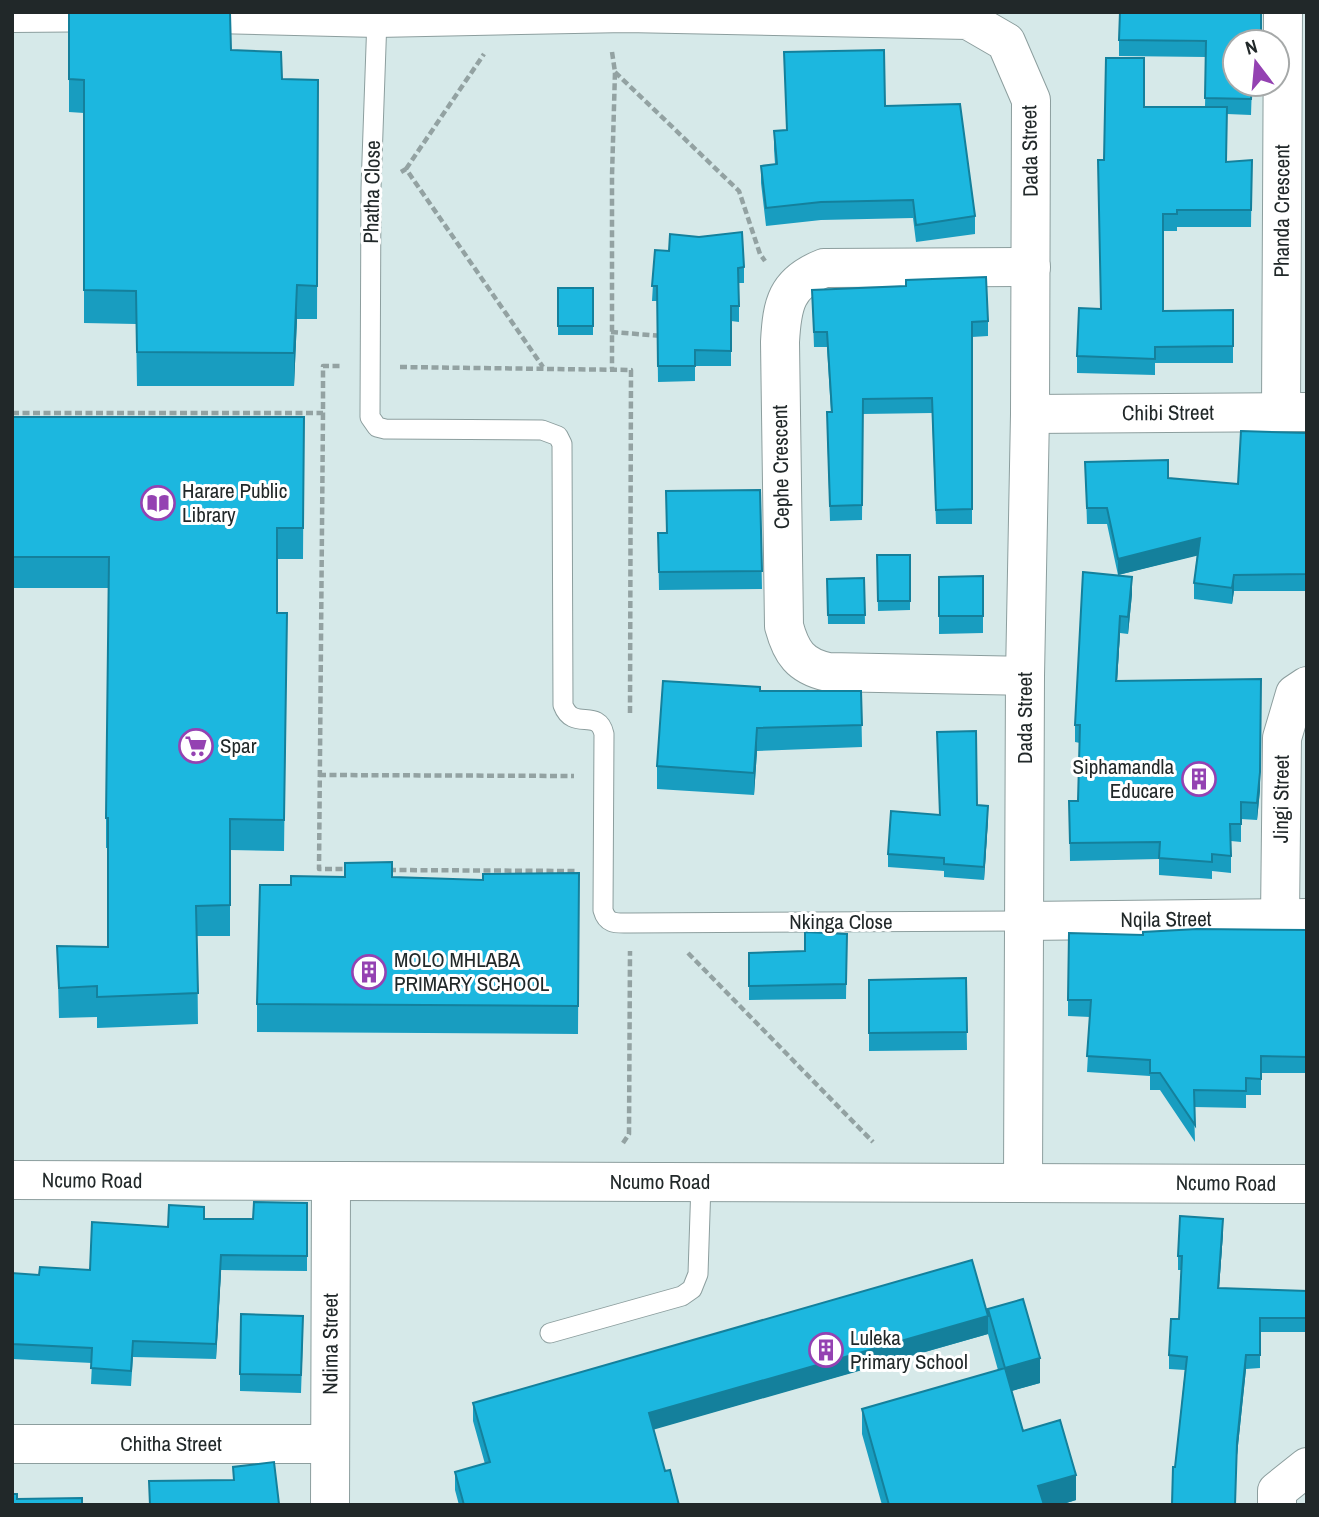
<svg xmlns="http://www.w3.org/2000/svg" width="1319" height="1517" font-family="'Archivo Narrow',sans-serif">
<rect width="100%" height="100%" fill="#d6e9e9"/>
<g fill="none" stroke-linecap="round" stroke-linejoin="round">
<g stroke="#8c9e9e" stroke-width="21">
<path id="service" d="M 377,18 L 371,188 L 370,417 L 377,427 L 385,429 L 542,430 L 558,436 L 562,444 L 563,705 C 573,732 598,707 604,734 L 603,910 C 607,925 617,923 630,923 L 1024,921
M 550,1333 L 682,1296 L 692,1289 L 698,1274 L 701,1183"/>
</g>
<g stroke="#8c9e9e" stroke-width="40">
<g id="minor">
<path d="M 12,13 L 129,12 L 377,18 L 626,13 L 968,20 L 1006,42 L 1031,100 L 1030,414 L 1025,676 L 1023,1181"/>
<path id="s1" d="M 1281,411 L 1283,12"/>
<path id="s2" d="M 1030,414 L 1305,412"/>
<path d="M 1025,676 L 828,672 C 800,666 791,652 784,626 L 780,342 C 782,304 786,283 824,268 L 1031,267"/>
<path id="s3" d="M 1280,918 L 1282,738 L 1295,694 L 1307,686"/>
<path id="s4" d="M 1024,921 L 1307,918"/>
<path id="s5" d="M 12,1180 C 444,1184 875,1180 1307,1184"/>
<path id="s6" d="M 12,1444 L 330,1444"/>
<path id="s7" d="M 330,1505 L 331,1183"/>
<path d="M 1277,1505 L 1277,1491 L 1307,1467"/>
</g>
</g>
<path stroke="#93a2a2" stroke-width="4.5" stroke-dasharray="7 3.5" stroke-linecap="butt" d="M 612,52 L 615,72 L 612,176 L 612,369
M 615,72 L 739,191 L 760,254 L 765,261
M 406,169 L 484,54
M 401,172 L 406,169 L 543,367
M 611,332 L 663,336
M 400,367 L 631,370 L 630,714
M 12,413 L 323,413 L 323,366 L 342,366
M 323,413 L 319,869 L 349,869
M 319,775 L 574,776
M 389,870 L 576,871
M 688,953 L 873,1142
M 623,1143 L 629,1134 L 630,951"/>
<use href="#service" stroke="#fff" stroke-width="19"/>
<use href="#minor" stroke="#fff" stroke-width="38"/>
</g>
<path fill="#189dc0" d="M 69,12 L 231,50 L 282,79 L 318,80 L 317,319 L 297,319 L 294,386 L 137,386 L 136,324 L 84,323 L 84,113 L 69,112 Z
M 1119,40 L 1235,42 L 1252,84 L 1251,115 L 1227,114 L 1226,162 L 1252,160 L 1251,227 L 1177,227 L 1177,231 L 1163,231 L 1163,311 L 1233,310 L 1233,363 L 1155,363 L 1155,375 L 1077,373 L 1077,356 L 1101,309 L 1104,160 L 1144,107 L 1205,107 L 1206,57 L 1119,56 Z
M 784,52 L 885,106 L 975,216 L 975,234 L 916,242 L 913,218 L 821,220 L 766,226 L 761,183 L 761,166 L 775,164 L 774,149 L 774,131 L 787,130 Z
M 655,250 L 744,267 L 744,283 L 739,283 L 739,322 L 731,321 L 731,366 L 695,366 L 695,381 L 658,382 L 657,301 L 652,301 Z
M 558,288 L 593,288 L 593,335 L 558,335 Z
M 812,290 L 988,321 L 988,336 L 972,337 L 972,524 L 936,524 L 932,413 L 863,414 L 862,520 L 830,521 L 827,427 L 831,412 L 827,347 L 814,347 Z
M 12,417 L 304,417 L 303,559 L 277,559 L 277,613 L 287,613 L 284,851 L 230,850 L 230,936 L 197,936 L 198,1024 L 97,1028 L 97,1017 L 59,1018 L 57,946 L 108,947 L 108,848 L 106,848 L 106,818 L 109,588 L 12,588 Z
M 1307,433 L 1307,591 L 1234,591 L 1232,604 L 1194,599 L 1194,583 L 1197,555 L 1118,575 L 1107,524 L 1087,524 L 1085,462 L 1168,478 L 1238,484 Z
M 760,490 L 762,589 L 659,590 L 658,533 L 667,533 Z
M 877,555 L 910,555 L 910,610 L 878,611 Z
M 1083,572 L 1132,594 L 1128,634 L 1120,633 L 1117,681 L 1260,790 L 1257,820 L 1241,819 L 1241,842 L 1231,841 L 1231,873 L 1212,871 L 1212,879 L 1159,875 L 1159,859 L 1070,861 L 1069,801 L 1078,801 L 1080,743 L 1075,742 L 1075,725 Z
M 983,576 L 983,633 L 939,634 L 939,577 Z
M 864,578 L 865,624 L 828,624 L 827,579 Z
M 760,691 L 861,691 L 862,747 L 757,751 L 754,795 L 657,789 L 657,766 Z
M 977,805 L 988,819 L 984,880 L 944,877 L 944,871 L 888,867 L 888,854 L 939,815 Z
M 579,873 L 578,1034 L 257,1032 L 257,1004 L 291,885 L 345,877 L 392,877 L 483,880 Z
M 1307,930 L 1307,1073 L 1261,1073 L 1261,1095 L 1246,1095 L 1246,1108 L 1194,1107 L 1195,1142 L 1160,1090 L 1150,1090 L 1150,1076 L 1087,1072 L 1090,1017 L 1068,1016 L 1068,1000 L 1143,935 Z
M 847,934 L 846,999 L 749,1000 L 749,953 L 805,951 Z
M 966,978 L 967,1050 L 869,1051 L 869,980 Z
M 307,1203 L 307,1271 L 221,1270 L 216,1359 L 133,1357 L 131,1386 L 91,1384 L 92,1363 L 12,1359 L 12,1273 L 39,1275 L 90,1270 L 168,1227 L 204,1219 L 253,1219 Z
M 1223,1233 L 1219,1288 L 1307,1291 L 1307,1332 L 1260,1332 L 1260,1368 L 1246,1369 L 1237,1455 L 1175,1467 L 1185,1370 L 1169,1369 L 1169,1355 L 1179,1319 L 1181,1270 L 1178,1270 L 1178,1256 Z
M 988,1309 L 1040,1383 L 1011,1391 L 1023,1431 L 1076,1500 L 1060,1505 L 882,1505 L 862,1434 L 862,1409 L 998,1370 L 988,1334 L 653,1429 L 665,1471 L 679,1505 L 459,1505 L 455,1490 L 455,1472 L 485,1464 L 473,1421 L 473,1403 L 988,1316 Z
M 303,1334 L 301,1393 L 240,1391 L 240,1374 Z"/>
<path fill="#14809c" d="M 297,285 L 297,319 L 294,386 L 294,353 Z
M 1200,538 L 1200,555 L 1118,575 L 1118,559 Z
M 1234,575 L 1234,591 L 1232,604 L 1232,588 Z
M 1132,577 L 1132,594 L 1128,634 L 1128,617 Z
M 1120,616 L 1120,633 L 1116,698 L 1116,681 Z
M 1261,696 L 1260,790 L 1257,820 L 1257,803 Z
M 757,728 L 757,751 L 754,795 L 754,773 Z
M 988,806 L 988,819 L 984,880 L 984,867 Z
M 1223,1219 L 1223,1233 L 1218,1302 L 1218,1288 Z
M 221,1255 L 221,1270 L 216,1359 L 216,1344 Z
M 988,1316 L 988,1334 L 649,1431 L 649,1413 Z
M 1246,1355 L 1246,1369 L 1237,1455 L 1237,1442 Z
M 1040,1358 L 1040,1383 L 1005,1393 L 1005,1368 Z
M 1076,1475 L 1076,1500 L 1060,1505 L 1038,1505 L 1038,1486 Z"/>
<path fill="#1cb7df" stroke="#14809c" stroke-width="2" d="M 69,12 L 230,13 L 231,50 L 281,52 L 282,79 L 318,80 L 317,286 L 297,285 L 294,353 L 137,352 L 136,291 L 84,290 L 84,80 L 69,79 Z
M 1120,12 L 1261,12 L 1261,42 L 1235,42 L 1235,84 L 1252,84 L 1251,99 L 1205,98 L 1206,41 L 1119,40 Z
M 884,50 L 885,106 L 960,104 L 975,216 L 916,225 L 913,200 L 821,202 L 766,208 L 761,166 L 777,164 L 774,131 L 787,130 L 784,52 Z
M 1106,58 L 1144,58 L 1144,107 L 1227,107 L 1226,162 L 1252,160 L 1251,210 L 1177,210 L 1177,214 L 1163,214 L 1163,311 L 1233,310 L 1233,346 L 1155,347 L 1155,359 L 1077,356 L 1079,308 L 1101,309 L 1098,160 L 1104,160 Z
M 742,232 L 744,267 L 738,268 L 739,306 L 731,306 L 731,351 L 695,350 L 695,366 L 658,366 L 657,286 L 652,286 L 655,250 L 669,251 L 670,234 L 699,237 Z
M 986,277 L 988,321 L 972,322 L 972,509 L 936,510 L 932,398 L 863,399 L 862,505 L 830,506 L 827,412 L 832,412 L 827,332 L 814,332 L 812,290 L 906,286 L 906,280 Z
M 558,288 L 593,288 L 593,326 L 558,326 Z
M 12,417 L 304,417 L 303,528 L 277,528 L 277,613 L 287,613 L 284,820 L 230,819 L 230,905 L 196,906 L 198,993 L 97,997 L 97,986 L 59,988 L 57,946 L 108,947 L 108,818 L 106,818 L 109,557 L 12,557 Z
M 1241,431 L 1307,433 L 1307,574 L 1234,575 L 1232,588 L 1194,583 L 1200,538 L 1118,559 L 1107,508 L 1087,508 L 1085,462 L 1168,460 L 1168,478 L 1238,484 Z
M 760,490 L 762,571 L 659,572 L 658,533 L 667,533 L 666,491 Z
M 877,555 L 910,555 L 910,601 L 878,601 Z
M 1083,572 L 1132,577 L 1128,617 L 1120,616 L 1116,681 L 1261,679 L 1260,772 L 1257,803 L 1241,802 L 1241,824 L 1230,824 L 1231,856 L 1212,854 L 1212,862 L 1159,858 L 1160,842 L 1070,843 L 1069,801 L 1078,801 L 1080,725 L 1075,725 Z
M 983,576 L 983,616 L 939,616 L 939,577 Z
M 864,578 L 865,615 L 828,615 L 827,579 Z
M 663,681 L 760,687 L 760,691 L 861,691 L 862,725 L 757,728 L 754,773 L 657,766 Z
M 976,731 L 977,805 L 988,806 L 984,867 L 944,864 L 944,858 L 888,854 L 891,811 L 940,815 L 937,732 Z
M 392,862 L 392,877 L 483,880 L 483,874 L 579,873 L 578,1006 L 257,1004 L 260,885 L 291,885 L 291,876 L 345,877 L 345,863 Z
M 1197,929 L 1307,930 L 1307,1057 L 1261,1056 L 1261,1079 L 1246,1078 L 1246,1091 L 1194,1090 L 1195,1125 L 1160,1073 L 1150,1073 L 1150,1060 L 1087,1056 L 1091,1000 L 1068,1000 L 1069,933 L 1143,935 L 1143,932 Z
M 805,932 L 847,934 L 846,984 L 749,986 L 749,953 L 805,951 Z
M 966,978 L 967,1032 L 869,1033 L 869,980 Z
M 254,1202 L 307,1203 L 307,1256 L 221,1255 L 216,1344 L 133,1341 L 131,1371 L 91,1368 L 92,1348 L 12,1344 L 12,1273 L 39,1275 L 40,1267 L 90,1270 L 92,1222 L 168,1227 L 169,1205 L 204,1207 L 204,1219 L 253,1219 Z
M 1180,1216 L 1223,1219 L 1218,1288 L 1307,1291 L 1307,1318 L 1260,1318 L 1260,1355 L 1246,1355 L 1237,1442 L 1235,1505 L 1172,1505 L 1173,1467 L 1175,1467 L 1187,1357 L 1169,1355 L 1171,1319 L 1179,1319 L 1182,1256 L 1178,1256 Z
M 972,1260 L 988,1316 L 649,1413 L 665,1471 L 670,1470 L 679,1505 L 464,1505 L 455,1472 L 490,1462 L 473,1403 Z
M 1023,1299 L 1040,1358 L 1005,1368 L 988,1309 Z
M 241,1314 L 303,1316 L 301,1375 L 240,1374 Z
M 1005,1368 L 1023,1431 L 1060,1420 L 1076,1475 L 1038,1486 L 1044,1505 L 889,1505 L 862,1409 Z
M 274,1462 L 279,1504 L 287,1505 L 150,1505 L 149,1481 L 234,1480 L 233,1467 Z
M 12,1494 L 17,1494 L 17,1499 L 82,1498 L 82,1505 L 12,1505 Z"/>
<defs>
<g id="library-ring" transform="scale(1.75)"><circle r="9.5" fill="#fff" stroke="#9442b2" stroke-width="1.5"/><path d="M-6-4Q-3-5.5-.7-3.5V5Q-3 3-6 4ZM6-4Q3-5.5 .7-3.5V5Q3 3 6 4Z" fill="#9442b2"/></g>
<g id="supermarket-ring" transform="scale(1.75)"><circle r="9.5" fill="#fff" stroke="#9442b2" stroke-width="1.5"/><path d="M-6-5.5h2.5l.6 2H6L4.5 2H-2.5L-4.4-4H-6ZM-1.5 3.2a1.3 1.3 0 1 0 .1 0ZM3 3.2a1.3 1.3 0 1 0 .1 0Z" fill="#9442b2"/></g>
<g id="building-ring" transform="scale(1.75)"><circle r="9.5" fill="#fff" stroke="#9442b2" stroke-width="1.5"/><path d="M-4-6H4V6H1V3H-1V6H-4ZM-2.5-4.3h1.7v1.8h-1.7ZM.8-4.3h1.7v1.8H.8ZM-2.5-1h1.7V.8h-1.7ZM.8-1h1.7V.8H.8Z" fill="#9442b2"/></g>
</defs>
<g fill-rule="evenodd">
<use href="#library-ring" x="158" y="503"/>
<use href="#supermarket-ring" x="196" y="746"/>
<use href="#building-ring" x="1199" y="779"/>
<use href="#building-ring" x="369" y="972"/>
<use href="#building-ring" x="826" y="1350"/>
</g>
<g text-anchor="middle" stroke-width="6" stroke-linejoin="round" paint-order="stroke">
<g font-size="21" fill="#212829" stroke="#fff">
<text transform="translate(1030 151) rotate(-91)" y="7">Dada Street</text>
<text transform="translate(372 192) rotate(-89)" y="7">Phatha Close</text>
<text dy="7" stroke="none"><textPath href="#s1" startOffset="200">Phanda Crescent</textPath></text>
<text dy="7" stroke="none"><textPath href="#s2" startOffset="138">Chibi Street</textPath></text>
<text transform="translate(781 467) rotate(-91)" y="7">Cephe Crescent</text>
<text transform="translate(1025 718) rotate(-90)" y="7">Dada Street</text>
<text dy="7" stroke="none"><textPath href="#s3" startOffset="119">Jingi Street</textPath></text>
<text dy="7" stroke="none"><textPath href="#s4" startOffset="142">Nqila Street</textPath></text>
<text x="841" y="929">Nkinga Close</text>
<text dy="7" stroke="none"><textPath href="#s5" startOffset="80">Ncumo Road</textPath></text>
<text dy="7" stroke="none"><textPath href="#s5" startOffset="648">Ncumo Road</textPath></text>
<text dy="7" stroke="none"><textPath href="#s5" startOffset="1214">Ncumo Road</textPath></text>
<text dy="7" stroke="none"><textPath href="#s7" startOffset="161">Ndima Street</textPath></text>
<text dy="7" stroke="none"><textPath href="#s6" startOffset="159">Chitha Street</textPath></text>
</g>
<g font-size="21" fill="#212829" stroke="#fff" text-anchor="start">
<text x="182" y="498">Harare Public<tspan x="182" dy="24">Library</tspan></text>
<text x="220" y="753">Spar</text>
<text x="1174" y="774" text-anchor="end">Siphamandla<tspan x="1174" dy="24">Educare</tspan></text>
<text x="394" y="967">MOLO MHLABA<tspan x="394" dy="24">PRIMARY SCHOOL</tspan></text>
<text x="850" y="1345">Luleka<tspan x="850" dy="24">Primary School</tspan></text>
</g>
</g>
<rect width="1319" height="1517" fill="none" stroke="#212829" stroke-width="28"/>
<g transform="translate(1256 63) rotate(344)"><circle r="33" fill="#ffffff" stroke="#a6a9a9" stroke-width="2"/>
<path d="M0-5L12 26L0 18L-12 26Z" fill="#9442b2"/>
<text y="-10" font-size="19" font-weight="bold" text-anchor="middle" fill="#212829">N</text>
</g>
</svg>
